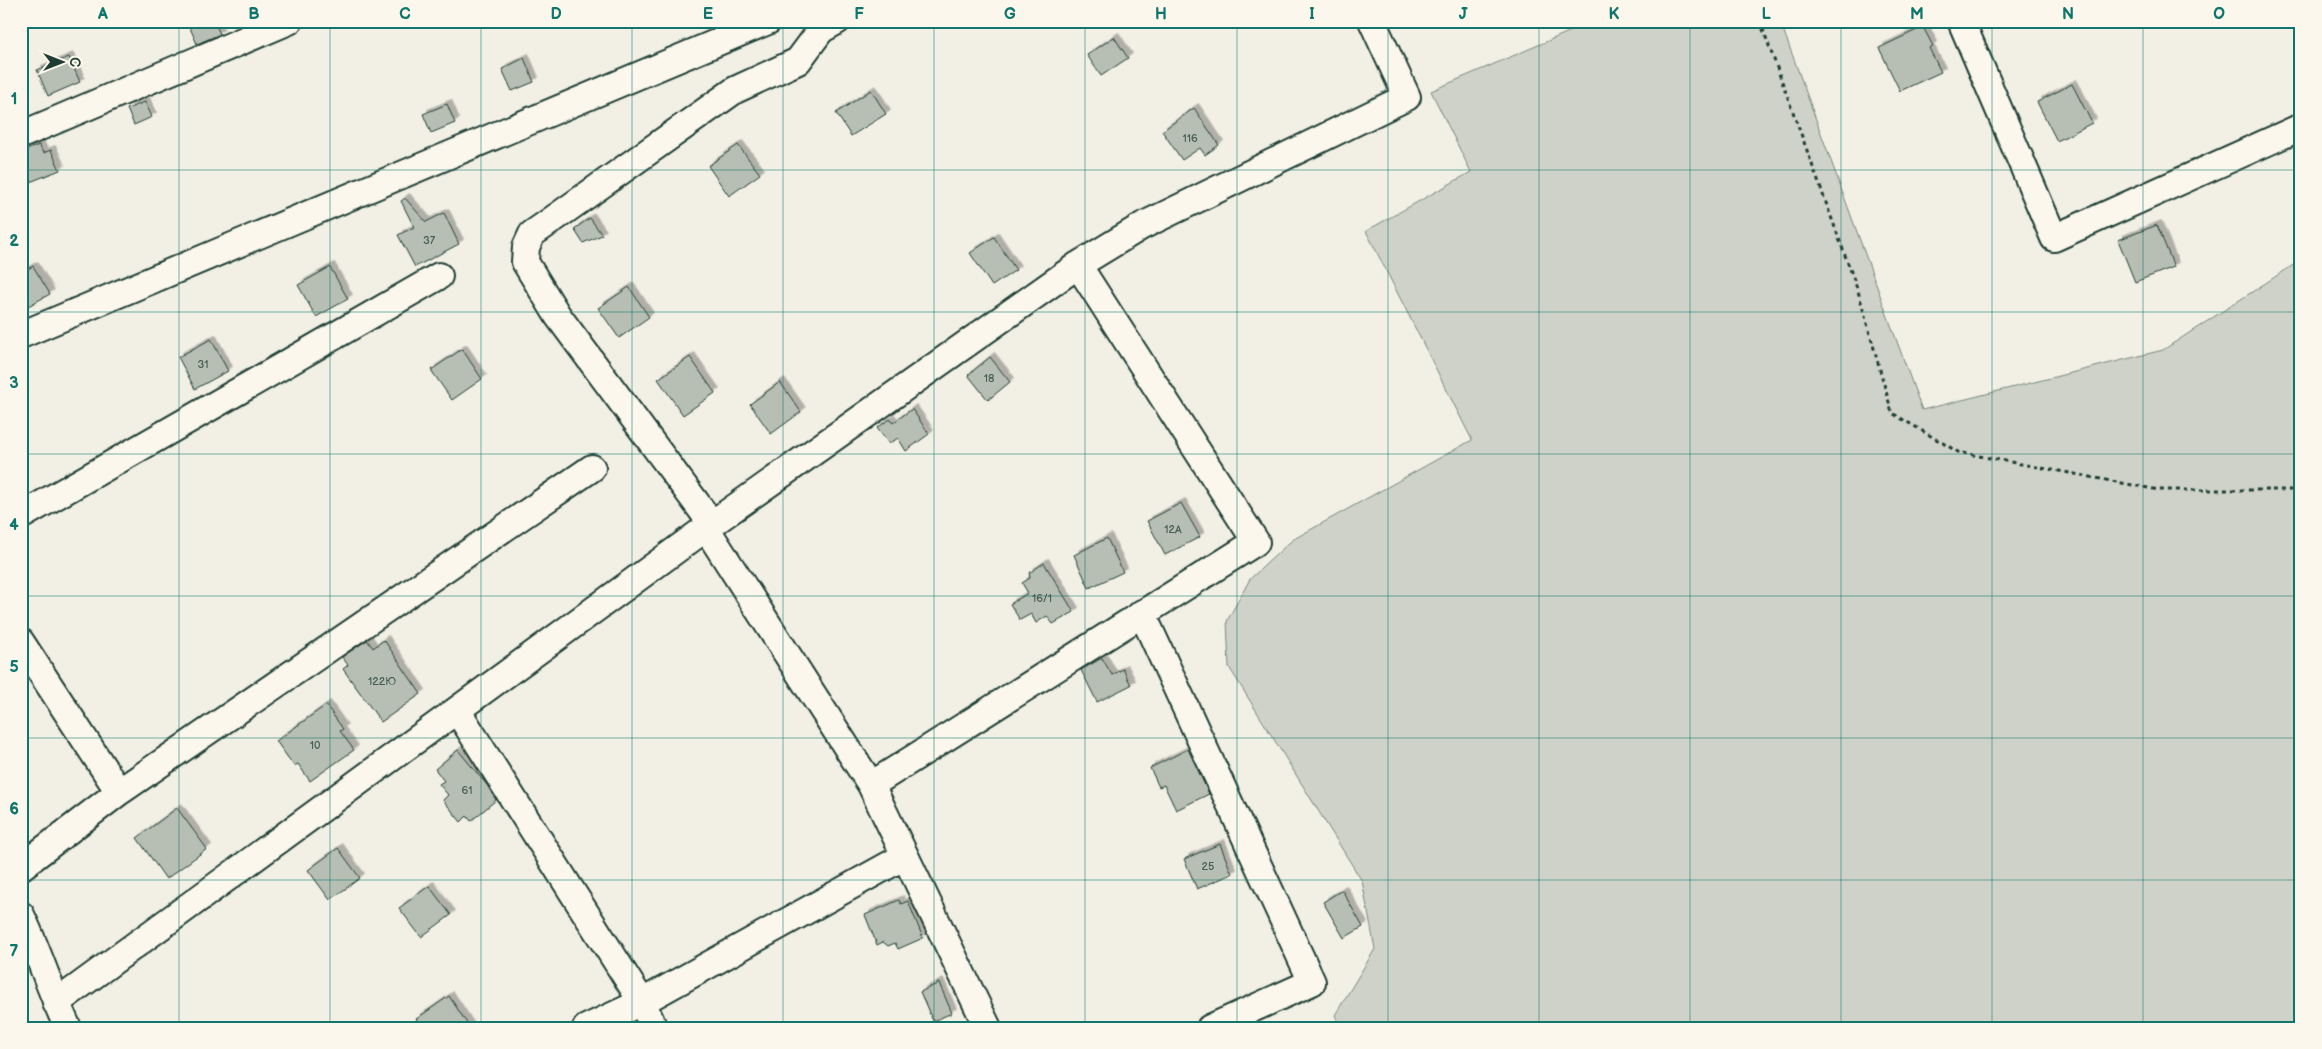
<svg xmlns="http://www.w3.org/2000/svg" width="2322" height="1049" font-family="'Balsamiq Sans',sans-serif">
<defs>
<filter id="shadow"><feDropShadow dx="4.5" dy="-4.5" stdDeviation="0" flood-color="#0004"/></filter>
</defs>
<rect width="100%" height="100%" fill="#f2f0e5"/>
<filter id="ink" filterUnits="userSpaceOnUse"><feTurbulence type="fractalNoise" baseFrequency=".02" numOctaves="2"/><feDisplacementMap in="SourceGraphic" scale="10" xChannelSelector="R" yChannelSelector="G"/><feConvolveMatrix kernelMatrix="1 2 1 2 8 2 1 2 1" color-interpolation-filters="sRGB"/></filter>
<g filter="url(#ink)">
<path fill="#cfd2c8" stroke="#77887e" d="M 1578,21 L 1780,21 L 1922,410 L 2163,350 L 2301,260 L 2301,1028 L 1341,1028 L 1335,1015 L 1375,949 L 1362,881 L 1229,667 L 1227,621 L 1250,579 L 1292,540 L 1472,440 L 1366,231 L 1471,172 L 1431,91 L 1571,31 Z"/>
<path fill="#b7beb3" stroke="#1f3d34" filter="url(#shadow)" d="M 187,21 L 214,21 L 220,34 L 197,44 Z
M 1923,27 L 1933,46 L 1929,48 L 1941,72 L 1900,91 L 1879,48 Z
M 1114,37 L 1128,58 L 1101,76 L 1087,55 Z
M 69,57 L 80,82 L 48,96 L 37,70 Z
M 524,58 L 534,82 L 512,91 L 502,69 Z
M 2072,84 L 2092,123 L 2057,141 L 2037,102 Z
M 871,90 L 886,114 L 851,136 L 836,113 Z
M 145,102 L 152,117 L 134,125 L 127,109 Z
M 447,104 L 455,123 L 431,133 L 423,114 Z
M 1194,108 L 1219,145 L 1205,155 L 1200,148 L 1182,160 L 1162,131 Z
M 39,145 L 43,153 L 51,150 L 60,170 L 30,182 L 21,160 L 21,152 Z
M 738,145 L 760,174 L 729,196 L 708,166 Z
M 405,198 L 426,222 L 444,213 L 459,244 L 415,267 L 398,235 L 414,227 L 401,201 Z
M 590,218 L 602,235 L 583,243 L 574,229 Z
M 2157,225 L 2174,267 L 2135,282 L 2118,240 Z
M 994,237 L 1016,270 L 992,286 L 970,253 Z
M 33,266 L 50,294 L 21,310 L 21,273 Z
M 330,267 L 348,299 L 316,317 L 298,285 Z
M 629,287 L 649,317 L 619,338 L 598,308 Z
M 211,339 L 228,371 L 195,389 L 178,357 Z
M 462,349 L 482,379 L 452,400 L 431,370 Z
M 690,357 L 715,393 L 683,415 L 658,379 Z
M 990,357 L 1010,382 L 988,400 L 968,375 Z
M 780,382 L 801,412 L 771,434 L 750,404 Z
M 912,409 L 929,434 L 906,451 L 898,438 L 889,444 L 877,428 L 890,419 L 893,423 Z
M 1181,503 L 1200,537 L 1165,555 L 1147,521 Z
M 1107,538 L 1123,572 L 1089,588 L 1074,555 Z
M 1044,563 L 1074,612 L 1053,624 L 1047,616 L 1036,623 L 1031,614 L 1020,620 L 1010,604 L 1028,593 L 1022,583 L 1030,578 L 1029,573 Z
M 367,640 L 373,648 L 384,640 L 421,694 L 381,722 L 343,669 L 348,665 L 342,657 Z
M 1102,658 L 1112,675 L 1123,669 L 1131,685 L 1097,702 L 1081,670 Z
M 326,705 L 343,729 L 340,731 L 354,750 L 310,781 L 298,764 L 294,766 L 276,741 Z
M 1188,749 L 1209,794 L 1176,810 L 1164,785 L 1159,787 L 1150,768 Z
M 458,750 L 487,785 L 496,800 L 471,821 L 467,816 L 461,822 L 443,800 L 448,795 L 439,784 L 444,781 L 435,769 Z
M 177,808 L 207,849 L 166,879 L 137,838 Z
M 1220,844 L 1232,874 L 1197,889 L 1184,859 Z
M 338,848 L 360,878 L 330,900 L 308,870 Z
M 429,886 L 451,915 L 421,937 L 399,908 Z
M 1342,890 L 1363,927 L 1344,938 L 1323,902 Z
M 899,900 L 901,904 L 908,901 L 923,938 L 898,949 L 895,943 L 888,946 L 883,942 L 877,945 L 865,915 Z
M 939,983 L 952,1013 L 933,1021 L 920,992 Z
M 449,996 L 470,1028 L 422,1028 L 416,1019 Z"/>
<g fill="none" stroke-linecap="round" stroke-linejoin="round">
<g stroke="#1f3d34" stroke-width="30">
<path id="minor" d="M 1961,21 L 2054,238 L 2301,127
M 21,135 L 289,21
M 21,335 L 768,21
M 21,516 L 439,276
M 712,524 L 558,316 L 525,262 L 526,247 L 532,234 L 545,225 L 735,90 L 798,61 L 821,30 L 837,21
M 706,528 L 871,785 L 988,1028
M 1142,613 L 1312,982 L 1210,1028
M 21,642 L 119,792
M 457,710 L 642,1002 L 654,1028
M 871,785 L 1256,542 L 1078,265
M 21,867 L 119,792 L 592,468
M 21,915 C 39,952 50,991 68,1028
M 56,1003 L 706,528 L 1078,265 L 1142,226 L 1407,97 L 1372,21
M 586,1028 L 642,1002 L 905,856"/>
</g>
<path stroke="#1f3d34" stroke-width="3" stroke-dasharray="4 4" stroke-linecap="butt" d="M 1760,21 L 1858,291 L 1892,413 L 1958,452 L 2159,490 L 2301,490"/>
<use href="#minor" stroke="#fbf7ec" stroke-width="26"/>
</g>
</g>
<path fill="none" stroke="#0f766e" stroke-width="1" stroke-opacity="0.55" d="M 179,21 L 179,1028M 330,21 L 330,1028M 481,21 L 481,1028M 632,21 L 632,1028M 783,21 L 783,1028M 934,21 L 934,1028M 1085,21 L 1085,1028M 1237,21 L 1237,1028M 1388,21 L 1388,1028M 1539,21 L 1539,1028M 1690,21 L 1690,1028M 1841,21 L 1841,1028M 1992,21 L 1992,1028M 2143,21 L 2143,1028M 21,170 L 2301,170M 21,312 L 2301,312M 21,454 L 2301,454M 21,596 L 2301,596M 21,738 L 2301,738M 21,880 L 2301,880"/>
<g text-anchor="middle" stroke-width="4.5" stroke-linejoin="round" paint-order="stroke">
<g font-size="11" fill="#455d54">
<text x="1190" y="142">116</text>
<text x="429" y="244">37</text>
<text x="203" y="368">31</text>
<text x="989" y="382">18</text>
<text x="1173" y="533">12А</text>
<text x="1042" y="602">16/1</text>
<text x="382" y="685">122Ю</text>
<text x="315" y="749">10</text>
<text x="467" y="794">61</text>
<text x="1208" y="870">25</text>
</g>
</g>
<rect width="2322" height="1049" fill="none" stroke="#fbf7ec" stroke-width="55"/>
<g transform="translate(62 62) rotate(90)" stroke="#fbf7ec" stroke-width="4" paint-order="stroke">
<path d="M0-4L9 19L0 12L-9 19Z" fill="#1f3d34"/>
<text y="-8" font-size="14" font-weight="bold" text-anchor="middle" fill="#1f3d34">С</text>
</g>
<rect x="28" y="28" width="2266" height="994" fill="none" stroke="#0f766e" stroke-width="2"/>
<g font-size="16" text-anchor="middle" font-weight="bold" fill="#0f766e">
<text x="103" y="19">A</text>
<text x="254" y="19">B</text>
<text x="405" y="19">C</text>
<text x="556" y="19">D</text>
<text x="708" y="19">E</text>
<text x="859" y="19">F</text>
<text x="1010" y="19">G</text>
<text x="1161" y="19">H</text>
<text x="1312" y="19">I</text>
<text x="1463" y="19">J</text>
<text x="1614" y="19">K</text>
<text x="1766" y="19">L</text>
<text x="1917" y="19">M</text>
<text x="2068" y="19">N</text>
<text x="2219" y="19">O</text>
<text x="14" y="104">1</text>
<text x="14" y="246">2</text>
<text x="14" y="388">3</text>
<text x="14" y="530">4</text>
<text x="14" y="672">5</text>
<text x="14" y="814">6</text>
<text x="14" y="956">7</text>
</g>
</svg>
